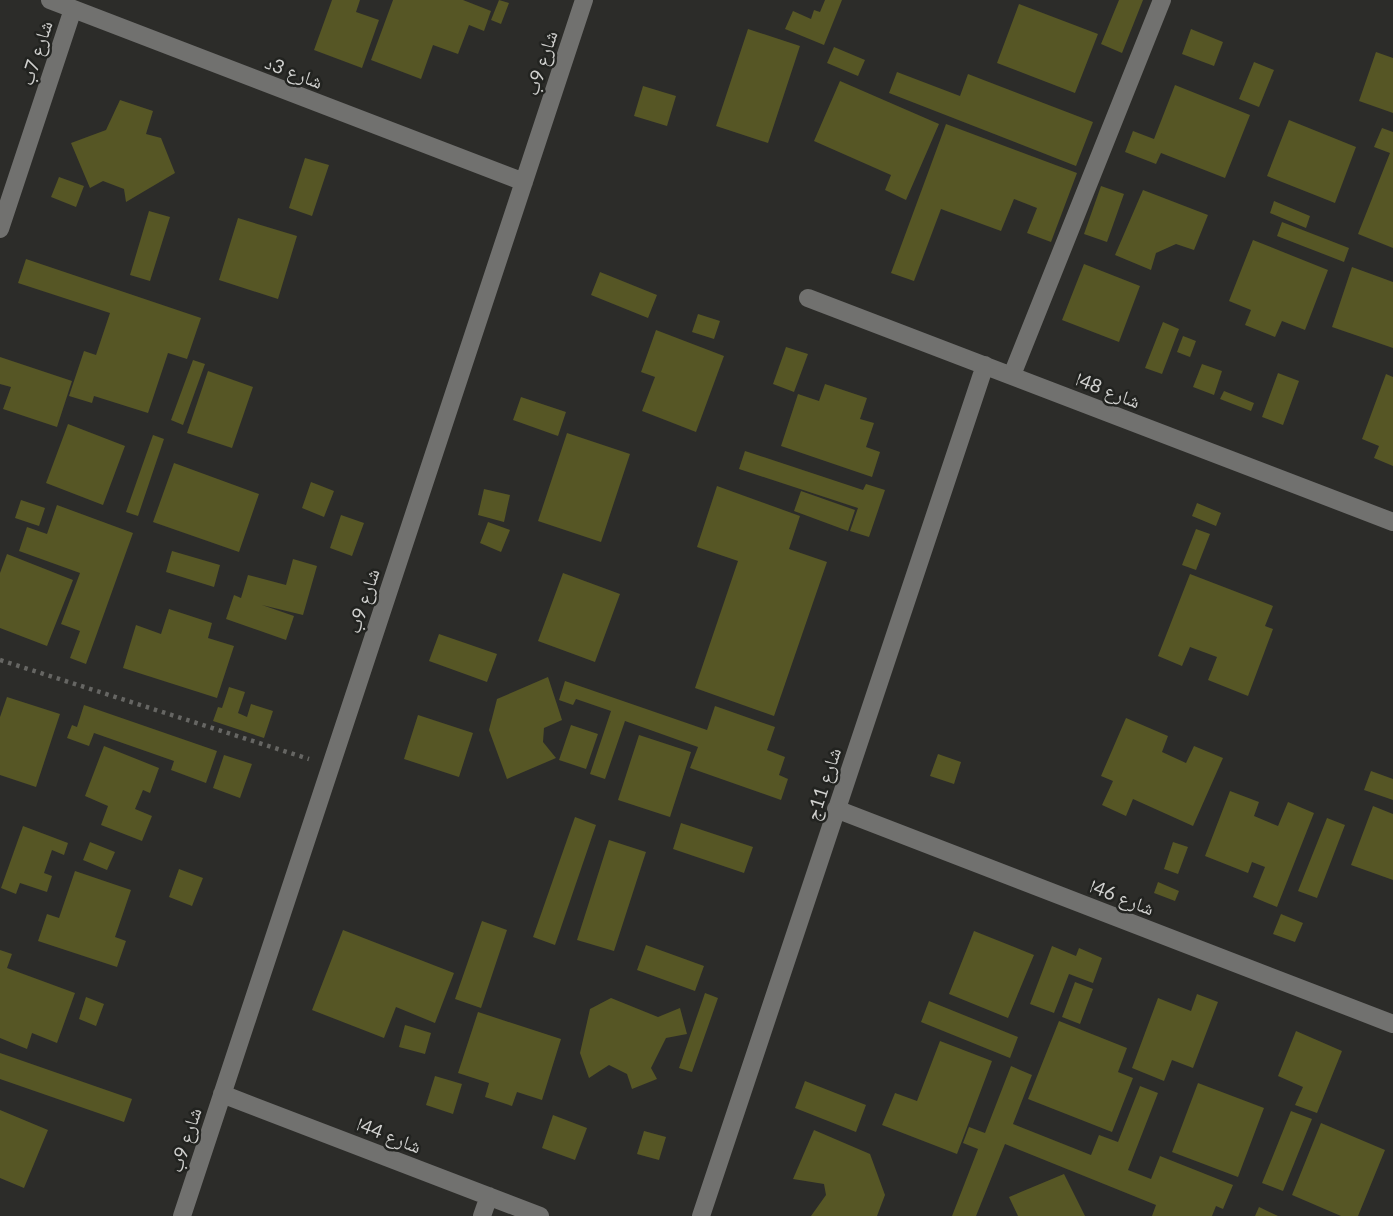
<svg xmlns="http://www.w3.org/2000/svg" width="1393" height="1216" font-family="Lato,'Noto Naskh Arabic',sans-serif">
<rect width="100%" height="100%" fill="#2c2c29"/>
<path fill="#565625" d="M 332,0 L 360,0 L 356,12 L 379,20 L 362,68 L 314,50 Z
M 393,0 L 463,0 L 491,11 L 484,31 L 469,25 L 458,54 L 433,45 L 421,79 L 371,60 Z
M 499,0 L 509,3 L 501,24 L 491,20 Z
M 825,0 L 842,0 L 824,45 L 785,29 L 793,11 L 811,19 L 814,10 L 820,12 Z
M 1119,0 L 1143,0 L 1122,53 L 1101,44 Z
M 1019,4 L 1098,34 L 1075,93 L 997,63 Z
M 748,29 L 800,46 L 768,143 L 716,126 Z
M 1191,29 L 1223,42 L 1214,66 L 1182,54 Z
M 834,47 L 865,60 L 858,76 L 827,63 Z
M 1376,52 L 1393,58 L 1393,113 L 1359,101 Z
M 1254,62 L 1274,70 L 1259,107 L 1239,99 Z
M 897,72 L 960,96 L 968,74 L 1093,122 L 1076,166 L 889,93 Z
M 840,81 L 939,124 L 906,200 L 885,190 L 891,175 L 814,141 Z
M 1175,85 L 1250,115 L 1225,178 L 1161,153 L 1156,164 L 1125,152 L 1133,131 L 1154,139 Z
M 643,86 L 676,96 L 667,126 L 634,116 Z
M 120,100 L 153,111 L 146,134 L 161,138 L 175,173 L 126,202 L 124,189 L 103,181 L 90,188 L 71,143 L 106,130 Z
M 1289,120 L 1356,147 L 1335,203 L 1267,176 Z
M 946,124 L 1077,173 L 1051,242 L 1027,233 L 1037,208 L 1014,199 L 1001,231 L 941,209 L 914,281 L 891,273 Z
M 1382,128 L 1393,132 L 1393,248 L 1358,234 L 1390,153 L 1374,147 Z
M 305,158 L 329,165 L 312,216 L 289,208 Z
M 59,177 L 84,186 L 76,207 L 51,197 Z
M 1101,186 L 1124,194 L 1107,242 L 1084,234 Z
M 1143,190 L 1208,215 L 1194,250 L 1176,244 L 1156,253 L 1151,270 L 1115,255 Z
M 1274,201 L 1310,216 L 1306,228 L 1270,213 Z
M 149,211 L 170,217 L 150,281 L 130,275 Z
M 238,218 L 297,236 L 278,299 L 219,280 Z
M 1282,222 L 1349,248 L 1344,262 L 1277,236 Z
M 1253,240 L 1328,270 L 1305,330 L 1282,321 L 1275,337 L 1245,325 L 1251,310 L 1229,301 Z
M 26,259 L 201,318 L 187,359 L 168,353 L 148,413 L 94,396 L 92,403 L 69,396 L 84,351 L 96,355 L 110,313 L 18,283 Z
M 1084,264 L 1140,286 L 1119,342 L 1062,320 Z
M 1352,267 L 1393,282 L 1393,348 L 1332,327 Z
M 600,272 L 657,295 L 648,318 L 591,295 Z
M 698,314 L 720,321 L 714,339 L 692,332 Z
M 1163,322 L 1179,329 L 1162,374 L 1145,368 Z
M 656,330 L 724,356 L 696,432 L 642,411 L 655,377 L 641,372 Z
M 1183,336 L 1196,341 L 1190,357 L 1177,352 Z
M 786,347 L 808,354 L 794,392 L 773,384 Z
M 0,357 L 72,381 L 57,427 L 3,409 L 11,387 L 0,384 Z
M 193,360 L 205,364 L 183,425 L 171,420 Z
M 1202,364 L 1222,371 L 1214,395 L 1193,387 Z
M 208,371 L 253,387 L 232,448 L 187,433 Z
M 1278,373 L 1299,381 L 1283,425 L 1262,417 Z
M 1386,374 L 1393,377 L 1393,466 L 1374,458 L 1379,446 L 1362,439 Z
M 825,384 L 867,398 L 860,419 L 874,423 L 866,447 L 880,452 L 872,477 L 781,446 L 798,394 L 819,401 Z
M 1224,391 L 1254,403 L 1251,411 L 1220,399 Z
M 521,397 L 566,412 L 558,436 L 513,420 Z
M 68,424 L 125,446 L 103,505 L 46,483 Z
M 567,433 L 630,454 L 601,542 L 538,521 Z
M 153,435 L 164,439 L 138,516 L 126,512 Z
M 745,451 L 863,490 L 866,484 L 885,490 L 869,537 L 850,531 L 858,508 L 739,469 Z
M 174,463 L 259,494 L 239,552 L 153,522 Z
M 311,482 L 334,491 L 324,517 L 302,508 Z
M 717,486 L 800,516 L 789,549 L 827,562 L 774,716 L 695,688 L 738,561 L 697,547 Z
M 484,489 L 510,495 L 504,522 L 478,515 Z
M 801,491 L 855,510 L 848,531 L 794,511 Z
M 21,500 L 45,508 L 39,526 L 15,518 Z
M 1197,503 L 1221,513 L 1216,526 L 1192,516 Z
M 57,505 L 133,533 L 86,664 L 70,658 L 80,631 L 61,624 L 80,573 L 19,551 L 27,527 L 47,534 Z
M 341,515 L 364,523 L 352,556 L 330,548 Z
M 488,522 L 510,530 L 501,552 L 480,543 Z
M 1196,529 L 1210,534 L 1196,570 L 1182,565 Z
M 172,551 L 220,565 L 214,587 L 166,572 Z
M 7,554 L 73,580 L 47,646 L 0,628 L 0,573 Z
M 293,559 L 317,566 L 303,615 L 262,605 L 294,616 L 286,640 L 226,619 L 234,595 L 241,598 L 248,575 L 286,585 Z
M 563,573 L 620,594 L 595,662 L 538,641 Z
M 1190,574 L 1273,606 L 1265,626 L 1273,629 L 1248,696 L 1208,680 L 1217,657 L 1190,647 L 1182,666 L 1158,656 Z
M 169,609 L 212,623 L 208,638 L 234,646 L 217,698 L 123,668 L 136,625 L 161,634 Z
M 439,634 L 497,654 L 487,682 L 429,661 Z
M 548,677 L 562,720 L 544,728 L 543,742 L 556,758 L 507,779 L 489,730 L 497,699 Z
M 565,681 L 707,730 L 715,706 L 775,727 L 767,750 L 785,757 L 779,775 L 788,779 L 781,800 L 690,768 L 698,747 L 625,721 L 605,779 L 590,774 L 611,711 L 576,699 L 573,705 L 559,700 Z
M 229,687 L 245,692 L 238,713 L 247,717 L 251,704 L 273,711 L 264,738 L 213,721 L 218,707 L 222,708 Z
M 7,697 L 60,714 L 36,787 L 0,775 L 0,717 Z
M 84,705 L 217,751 L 206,783 L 171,770 L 174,761 L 94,733 L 89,746 L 67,738 L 72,725 L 77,727 Z
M 418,715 L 473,733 L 459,777 L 404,759 Z
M 1126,718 L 1168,736 L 1162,752 L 1186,763 L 1194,746 L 1223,758 L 1193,826 L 1133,799 L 1126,816 L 1102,805 L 1113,781 L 1101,776 Z
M 571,725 L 598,734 L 586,769 L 559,760 Z
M 639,735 L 691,752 L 670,817 L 618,800 Z
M 104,746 L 159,768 L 150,793 L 143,790 L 135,809 L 152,816 L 142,841 L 101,825 L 108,806 L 85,796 Z
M 938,754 L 961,762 L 954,784 L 930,776 Z
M 224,755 L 252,764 L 240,798 L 213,788 Z
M 1371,771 L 1393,779 L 1393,800 L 1364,790 Z
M 1230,791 L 1259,802 L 1254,816 L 1278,826 L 1288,802 L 1314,813 L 1277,907 L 1253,897 L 1265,867 L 1252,862 L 1248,873 L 1205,856 Z
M 1373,806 L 1393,814 L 1393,880 L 1351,865 Z
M 575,817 L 596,825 L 555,945 L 533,937 Z
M 1327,818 L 1345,825 L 1317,898 L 1298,891 Z
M 681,823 L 753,847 L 744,873 L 673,849 Z
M 23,826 L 68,843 L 64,855 L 52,850 L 44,873 L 52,876 L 47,892 L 20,883 L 16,894 L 1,888 Z
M 609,840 L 646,852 L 614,951 L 577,940 Z
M 90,842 L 115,852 L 107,870 L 83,860 Z
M 1173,842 L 1188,847 L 1178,874 L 1164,869 Z
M 179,869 L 203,878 L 192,906 L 169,897 Z
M 75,871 L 131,890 L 115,937 L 126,941 L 117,967 L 38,941 L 47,914 L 59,918 Z
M 1158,882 L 1179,891 L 1175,901 L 1154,893 Z
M 1281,914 L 1303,923 L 1295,942 L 1273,934 Z
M 482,921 L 507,930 L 481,1008 L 455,999 Z
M 343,930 L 454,973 L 435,1023 L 396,1007 L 384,1038 L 312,1010 Z
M 974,931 L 1034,955 L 1008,1018 L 949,994 Z
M 646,945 L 704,966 L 695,991 L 637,970 Z
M 1052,946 L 1076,956 L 1079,948 L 1102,958 L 1093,983 L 1069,974 L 1054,1013 L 1030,1004 Z
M 0,950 L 12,954 L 7,968 L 75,993 L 57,1043 L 32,1033 L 27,1049 L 0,1038 Z
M 1075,982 L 1093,989 L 1080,1024 L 1062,1017 Z
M 705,993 L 718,998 L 692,1072 L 679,1068 Z
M 1197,994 L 1218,1002 L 1193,1068 L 1172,1060 L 1164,1081 L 1132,1068 L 1158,998 L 1191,1011 Z
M 86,997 L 104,1004 L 96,1026 L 79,1019 Z
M 611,998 L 658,1017 L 680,1008 L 687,1034 L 666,1038 L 651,1068 L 657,1079 L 632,1089 L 627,1074 L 609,1065 L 589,1078 L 580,1053 L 590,1009 Z
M 929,1001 L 1018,1037 L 1010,1058 L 921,1022 Z
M 478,1012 L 561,1039 L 542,1100 L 517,1092 L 512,1106 L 485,1097 L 489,1083 L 458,1073 Z
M 1059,1021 L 1127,1048 L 1118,1072 L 1133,1078 L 1112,1132 L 1028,1099 Z
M 405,1025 L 431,1033 L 425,1054 L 399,1047 Z
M 1296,1031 L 1342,1051 L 1317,1113 L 1295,1105 L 1303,1087 L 1278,1076 Z
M 940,1041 L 992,1061 L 957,1154 L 882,1125 L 895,1093 L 917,1101 Z
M 0,1053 L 132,1099 L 124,1122 L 0,1079 Z
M 1011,1066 L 1032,1075 L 1013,1124 L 1091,1155 L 1099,1135 L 1118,1142 L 1140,1086 L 1158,1093 L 1128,1170 L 1151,1179 L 1160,1156 L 1233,1185 L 1223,1209 L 1216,1206 L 1212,1216 L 1152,1216 L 1156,1205 L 1005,1144 L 976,1216 L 952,1216 L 978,1149 L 963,1143 L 969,1127 L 985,1133 Z
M 435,1076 L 462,1084 L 453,1114 L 426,1105 Z
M 805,1081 L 866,1105 L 856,1132 L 795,1108 Z
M 1198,1083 L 1264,1108 L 1238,1177 L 1172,1152 Z
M 0,1110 L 48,1130 L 24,1188 L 0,1178 Z
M 1291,1111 L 1312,1119 L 1283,1191 L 1262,1183 Z
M 553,1115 L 587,1128 L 575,1160 L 542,1148 Z
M 1321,1123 L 1385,1150 L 1358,1216 L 1341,1216 L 1292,1195 Z
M 814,1130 L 870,1154 L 885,1195 L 877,1216 L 811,1216 L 826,1195 L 824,1184 L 793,1179 Z
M 644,1131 L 666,1137 L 659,1160 L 637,1154 Z
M 1064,1174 L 1085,1216 L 1018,1216 L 1009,1197 Z
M 1259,1207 L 1278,1216 L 1255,1216 Z"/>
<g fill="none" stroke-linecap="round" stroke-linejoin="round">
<path stroke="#666663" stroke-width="4.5" stroke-dasharray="3.5 5" stroke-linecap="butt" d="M 0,660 L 309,759"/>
<path stroke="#71716f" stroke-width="18" d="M 50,0 L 524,182
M 0,229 L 73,9
M 808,298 L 1393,522
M 1012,375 L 1162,0
M 836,809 L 1393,1024
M 222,1094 L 540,1216
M 182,1216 L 584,0
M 482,1216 L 489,1196
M 701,1216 L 985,365"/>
</g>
<g text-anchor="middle" stroke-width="5" stroke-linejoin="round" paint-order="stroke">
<g font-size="19" fill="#d1d1cf" stroke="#222320">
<text transform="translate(36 53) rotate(-72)" y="7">شارع 7ب</text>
<text transform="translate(541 63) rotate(-72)" y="7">شارع 9ب</text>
<text transform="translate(294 72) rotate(21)" y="7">شارع 3د</text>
<text transform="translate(1108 390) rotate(21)" y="7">شارع 48ا</text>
<text transform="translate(363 601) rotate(-72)" y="7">شارع 9ب</text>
<text transform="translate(823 784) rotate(-72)" y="7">شارع 11ج</text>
<text transform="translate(1122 897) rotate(21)" y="7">شارع 46ا</text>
<text transform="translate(389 1135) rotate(21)" y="7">شارع 44ا</text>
<text transform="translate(185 1140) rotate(-72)" y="7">شارع 9ب</text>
</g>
</g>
</svg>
